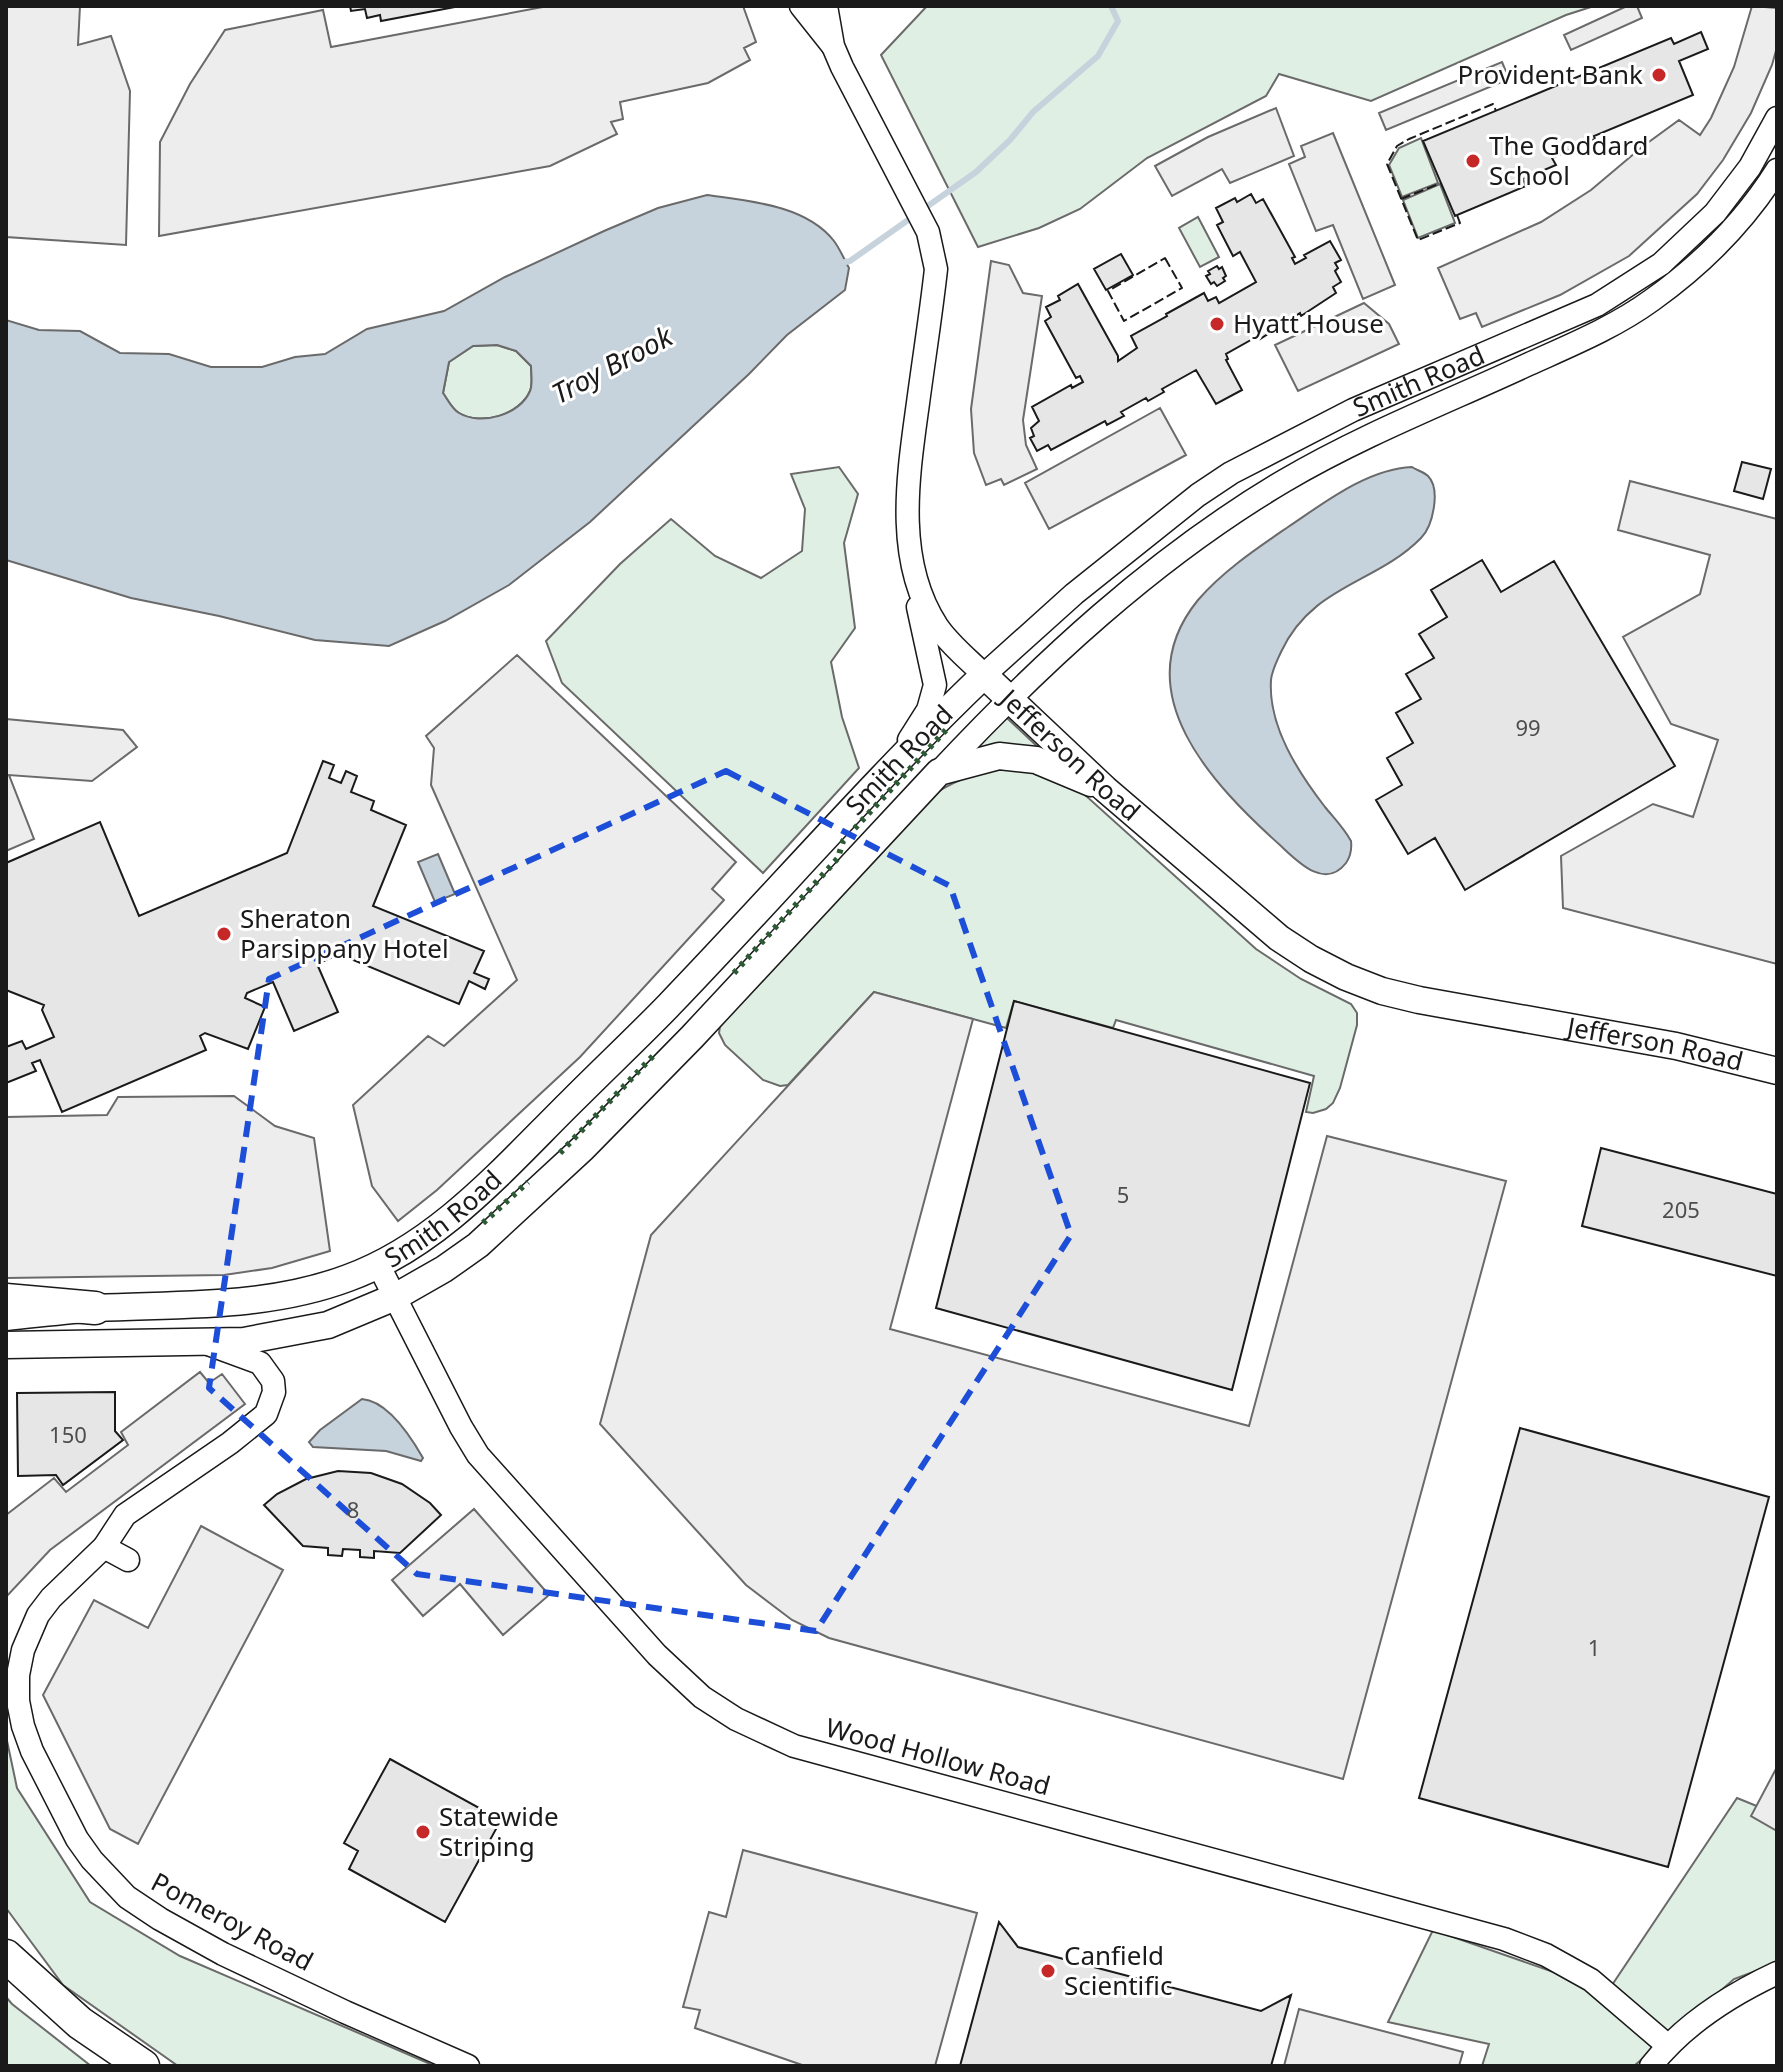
<svg xmlns="http://www.w3.org/2000/svg" width="1783" height="2072" font-family="'Noto Sans',sans-serif">
<rect width="100%" height="100%" fill="#fff"/>
<path fill="#e0efe3" stroke="#6a6a6a" stroke-width="2" d="M 927,6 L 1594,6 L 1566,15 L 1371,101 L 1279,74 L 1266,96 L 1147,158 L 1080,209 L 1039,228 L 978,247 L 881,55 Z
M 1421,138 L 1438,183 L 1402,197 L 1389,165 L 1399,148 Z
M 1440,184 L 1455,223 L 1418,238 L 1403,200 Z
M 1198,217 L 1219,257 L 1200,267 L 1179,228 Z
M 497,345 L 516,351 L 531,366 C 531,374 533,384 530,391 C 520,415 481,426 459,413 C 452,409 448,400 443,393 L 449,362 L 473,346 Z
M 839,467 L 858,494 L 844,543 L 855,628 L 831,662 L 842,717 L 859,768 L 763,873 L 562,683 L 546,641 L 620,564 L 671,519 L 715,556 L 761,578 L 802,551 L 805,509 L 791,474 Z
M 1002,717 L 1007,718 L 1041,750 L 974,749 Z
M 1010,769 L 1026,770 L 1084,794 L 1256,949 L 1301,979 L 1351,1004 L 1357,1013 L 1357,1025 L 1340,1088 L 1333,1103 L 1326,1109 L 1313,1113 L 1306,1112 L 1314,1076 L 1116,1020 L 1113,1028 L 1014,1001 L 1006,1028 L 874,992 L 788,1085 L 780,1086 L 763,1080 L 725,1045 L 719,1033 L 720,1026 L 936,793 C 959,778 982,770 1010,769 Z
M 6,1736 L 17,1788 L 90,1902 L 180,1956 L 435,2066 L 178,2066 L 63,1985 L 6,1908 Z
M 1737,1798 L 1774,1813 L 1777,1820 L 1777,1963 L 1734,1979 L 1634,2066 L 1482,2066 L 1489,2044 L 1388,2022 L 1433,1930 L 1608,1991 Z
M 6,1997 L 12,2004 L 91,2066 L 6,2066 Z"/>
<path fill="#ededed" stroke="#6a6a6a" stroke-width="2" d="M 6,6 L 80,6 L 78,45 L 111,36 L 130,91 L 126,245 L 6,237 Z
M 548,6 L 743,6 L 756,42 L 744,48 L 750,60 L 708,83 L 620,102 L 623,119 L 611,122 L 617,134 L 550,166 L 159,236 L 160,142 L 190,84 L 225,30 L 323,10 L 331,47 Z
M 1627,6 L 1637,6 L 1642,18 L 1571,50 L 1564,35 Z
M 1752,6 L 1777,8 L 1777,47 L 1772,65 L 1751,113 L 1723,160 L 1697,194 L 1629,256 L 1560,295 L 1482,327 L 1476,313 L 1460,319 L 1438,268 L 1541,222 L 1591,190 L 1642,147 L 1679,120 L 1700,135 L 1711,118 L 1734,67 Z
M 1502,62 L 1509,79 L 1386,130 L 1379,113 Z
M 1276,108 L 1294,156 L 1230,183 L 1222,169 L 1172,196 L 1155,166 L 1208,137 Z
M 1333,133 L 1395,285 L 1363,299 L 1333,225 L 1316,231 L 1289,164 L 1305,157 L 1301,146 Z
M 991,261 L 1009,265 L 1023,293 L 1042,296 L 1023,420 L 1026,445 L 1037,469 L 1004,485 L 1001,479 L 986,485 L 974,453 L 971,409 Z
M 1364,303 L 1389,324 L 1399,344 L 1298,391 L 1275,345 Z
M 1160,408 L 1186,455 L 1049,529 L 1025,483 Z
M 1630,481 L 1777,519 L 1777,964 L 1563,908 L 1561,856 L 1653,804 L 1693,817 L 1718,740 L 1671,724 L 1623,637 L 1700,594 L 1710,555 L 1618,530 Z
M 517,655 L 736,862 L 712,889 L 724,900 L 580,1057 L 437,1190 L 398,1221 L 372,1186 L 353,1105 L 428,1036 L 444,1046 L 517,980 L 431,785 L 434,748 L 426,736 Z
M 6,719 L 123,730 L 137,747 L 92,781 L 9,775 L 34,839 L 6,851 Z
M 874,992 L 973,1019 L 890,1329 L 1249,1426 L 1327,1136 L 1506,1181 L 1343,1779 L 829,1638 L 792,1620 L 746,1585 L 600,1424 L 651,1235 Z
M 234,1096 L 275,1126 L 314,1138 L 330,1251 L 272,1268 L 224,1275 L 6,1278 L 6,1117 L 107,1115 L 118,1097 Z
M 200,1372 L 209,1383 L 222,1374 L 245,1404 L 50,1550 L 6,1597 L 6,1515 L 54,1478 L 66,1492 L 128,1445 L 121,1432 Z
M 474,1509 L 549,1595 L 503,1635 L 460,1584 L 423,1616 L 392,1580 Z
M 201,1526 L 283,1570 L 138,1844 L 110,1829 L 43,1695 L 94,1600 L 148,1628 Z
M 1777,1767 L 1777,1831 L 1751,1816 Z
M 743,1850 L 977,1913 L 935,2066 L 805,2066 L 695,2028 L 700,2010 L 683,2007 L 709,1912 L 726,1917 Z
M 1299,2009 L 1463,2052 L 1459,2066 L 1284,2066 Z"/>
<path fill="#c6d2dc" stroke="#6a6a6a" stroke-width="2" fill-rule="evenodd" d="M 707,195 C 749,201 806,205 834,241 C 840,249 844,259 849,268 L 845,290 L 787,335 L 749,374 L 590,522 L 509,585 L 445,621 L 389,646 L 315,640 L 219,616 L 131,598 L 6,560 L 6,320 L 39,330 L 80,331 L 120,353 L 169,354 L 211,367 L 262,367 L 295,357 L 325,354 L 367,329 L 444,311 L 505,277 L 604,231 L 658,208 ZM 497,345 L 516,351 L 531,366 C 531,374 533,384 530,391 C 520,415 481,426 459,413 C 452,409 448,400 443,393 L 449,362 L 473,346 Z
M 1412,467 C 1416,470 1424,472 1428,476 C 1441,489 1433,526 1421,538 C 1376,584 1312,585 1281,652 C 1277,661 1272,670 1271,680 C 1268,726 1298,772 1325,807 C 1334,818 1344,828 1351,841 C 1352,850 1351,856 1346,863 C 1325,890 1298,862 1281,846 C 1213,785 1123,692 1198,600 C 1223,571 1256,549 1288,527 C 1324,503 1367,469 1412,467 Z
M 438,854 L 455,894 L 435,902 L 418,862 Z
M 362,1399 C 388,1401 411,1437 423,1458 L 421,1461 L 386,1451 L 313,1447 L 309,1442 L 320,1430 Z"/>
<g fill="none" stroke-linecap="round" stroke-linejoin="round">
<path stroke="#c6d2dc" stroke-width="6" d="M 841,263 L 850,261 L 976,172 L 1010,140 L 1033,112 L 1098,56 L 1118,21 L 1111,6"/>
</g>
<path fill="#e6e6e6" stroke="#1a1a1a" stroke-width="2" d="M 350,6 L 460,6 L 381,21 L 380,15 L 367,18 L 365,9 L 351,11 Z
M 1701,32 L 1708,49 L 1679,61 L 1693,95 L 1594,136 L 1595,139 L 1552,158 L 1556,165 L 1523,179 L 1526,186 L 1455,216 L 1423,141 L 1671,38 L 1674,44 Z
M 1251,194 L 1256,203 L 1263,199 L 1295,257 L 1292,258 L 1295,264 L 1306,258 L 1304,255 L 1330,241 L 1341,260 L 1335,263 L 1338,268 L 1335,271 L 1341,282 L 1333,287 L 1336,293 L 1301,316 L 1300,313 L 1260,339 L 1258,336 L 1226,354 L 1228,359 L 1226,360 L 1242,390 L 1216,404 L 1196,370 L 1162,389 L 1164,392 L 1148,401 L 1146,398 L 1121,412 L 1124,416 L 1107,425 L 1105,421 L 1051,450 L 1048,445 L 1037,451 L 1030,438 L 1034,436 L 1031,428 L 1039,421 L 1032,407 L 1071,385 L 1072,388 L 1083,382 L 1080,376 L 1076,378 L 1045,321 L 1051,317 L 1046,307 L 1060,300 L 1058,296 L 1078,284 L 1118,356 L 1118,361 L 1137,348 L 1131,336 L 1167,316 L 1166,314 L 1204,293 L 1208,301 L 1216,297 L 1219,303 L 1256,282 L 1240,252 L 1233,256 L 1217,225 L 1223,222 L 1216,208 L 1235,198 L 1237,202 Z
M 1121,254 L 1133,275 L 1106,290 L 1094,269 Z
M 1217,266 L 1219,269 L 1222,267 L 1226,276 L 1223,278 L 1225,281 L 1217,286 L 1214,282 L 1211,284 L 1206,276 L 1210,274 L 1208,271 Z
M 1742,462 L 1771,469 L 1763,499 L 1734,491 Z
M 1482,560 L 1501,592 L 1554,561 L 1675,766 L 1465,890 L 1435,838 L 1408,854 L 1376,800 L 1402,785 L 1387,758 L 1413,743 L 1396,713 L 1421,699 L 1406,674 L 1434,658 L 1419,634 L 1447,617 L 1431,590 Z
M 323,761 L 334,765 L 329,778 L 341,783 L 346,771 L 357,776 L 351,792 L 374,801 L 371,810 L 406,825 L 373,906 L 484,951 L 474,973 L 489,979 L 485,989 L 469,981 L 459,1004 L 339,954 L 317,964 L 338,1012 L 294,1031 L 273,982 L 247,993 L 245,998 L 265,1007 L 248,1049 L 205,1033 L 200,1036 L 206,1050 L 62,1112 L 40,1060 L 32,1063 L 36,1071 L 6,1083 L 6,1047 L 22,1041 L 26,1049 L 54,1037 L 42,1010 L 44,1005 L 6,990 L 6,863 L 100,822 L 139,916 L 287,853 Z
M 1014,1001 L 1310,1083 L 1232,1390 L 936,1308 Z
M 1601,1148 L 1777,1194 L 1777,1276 L 1582,1226 Z
M 115,1392 L 115,1431 L 123,1440 L 63,1485 L 56,1475 L 18,1476 L 17,1393 Z
M 1520,1428 L 1769,1497 L 1668,1867 L 1419,1798 Z
M 338,1471 L 371,1473 L 402,1484 L 430,1503 L 441,1515 L 400,1553 L 374,1551 L 374,1558 L 360,1557 L 360,1550 L 343,1549 L 342,1556 L 328,1555 L 328,1548 L 303,1546 L 264,1505 L 277,1494 L 306,1479 Z
M 390,1759 L 501,1820 L 445,1922 L 349,1869 L 358,1851 L 344,1843 Z
M 999,1922 L 1018,1947 L 1261,2011 L 1291,1995 L 1271,2066 L 960,2066 Z"/>
<g fill="none" stroke-linecap="round" stroke-linejoin="round">
<g stroke="#1a1a1a" stroke-width="25">
<g id="minor">
<path d="M 801,6 L 832,45"/>
<path id="s1" d="M 826,6 L 833,46 L 842,67 L 928,232 L 936,269 C 931,314 924,358 918,403 C 908,476 894,560 937,626 C 949,644 968,659 984,675 L 1074,594 L 1198,495 L 1231,473 L 1353,410 L 1597,305 L 1661,264 L 1715,213 L 1750,167 L 1777,118"/>
<path d="M 909,740 L 928,710 L 935,685 L 918,607"/>
<path d="M 939,772 C 1041,663 1154,558 1284,481 C 1362,435 1447,402 1529,364 C 1571,345 1615,327 1652,300 C 1701,265 1745,221 1777,170"/>
<path d="M 379,1266 L 461,1427 L 478,1455 L 657,1655 L 702,1697 L 736,1719 L 794,1746 L 1504,1939 L 1546,1955 L 1591,1980 L 1667,2045"/>
<path d="M 208,1344 L 260,1363 L 273,1381 L 274,1392 L 266,1414 L 230,1443 L 125,1515 L 104,1547 L 51,1598 L 38,1615 L 23,1650 L 18,1675 L 18,1701 L 23,1726 L 32,1751 L 77,1839 L 92,1860 L 127,1897 L 160,1919 L 223,1954 L 345,2012 L 468,2066"/>
<path d="M 104,1547 L 128,1560"/>
<path d="M 1651,2066 C 1683,2025 1730,1995 1777,1973"/>
</g>
</g>
<g stroke="#1a1a1a" stroke-width="29">
<g id="major">
<path id="s2" d="M 6,1317 C 37,1314 67,1310 98,1308 C 182,1304 268,1308 348,1278 C 439,1245 505,1167 573,1100 C 605,1068 638,1037 669,1005 C 775,895 874,780 984,675 L 1105,789 L 1279,938 L 1311,959 L 1346,977 L 1382,991 L 1419,1000 L 1676,1046 L 1777,1071"/>
<path d="M 6,1345 L 244,1341 L 328,1325 L 395,1297 L 444,1269 L 478,1245 L 583,1148 L 692,1037 L 939,772 L 999,756 L 1036,760 L 1091,783"/>
</g>
</g>
<g stroke="#1a1a1a" stroke-width="35">
<path id="highway" d="M 6,1300 L 95,1308
M 6,1956 L 80,2023 L 143,2066"/>
</g>
<use href="#minor" stroke="#fff" stroke-width="22"/>
<use href="#major" stroke="#fff" stroke-width="26"/>
<use href="#highway" stroke="#fff" stroke-width="32"/>
<path stroke="#2b5a34" stroke-width="6" stroke-dasharray="4 6" stroke-linecap="butt" d="M 734,973 L 838,858 L 843,841 L 946,730
M 560,1153 L 654,1055
M 483,1223 L 528,1182"/>
<path stroke="#1a1a1a" stroke-width="2" stroke-dasharray="10 4" stroke-linecap="butt" d="M 1401,199 L 1441,183
M 1457,215 L 1460,223 L 1418,240 L 1387,164 L 1397,146 L 1409,139 L 1493,104 L 1496,111
M 1165,258 L 1182,288 L 1124,321 L 1108,291 Z"/>
</g>
<path fill="none" stroke="#1d4ed8" stroke-width="6" stroke-dasharray="16 10" stroke-linejoin="round" d="M 726,771 L 950,886 L 1071,1235 L 816,1631 L 417,1574 L 209,1388 L 269,979 Z"/>
<g fill="#c62828" stroke="#fff" stroke-width="3">
<circle cx="1659" cy="75" r="8"/>
<circle cx="1473" cy="161" r="8"/>
<circle cx="1217" cy="324" r="8"/>
<circle cx="224" cy="934" r="8"/>
<circle cx="423" cy="1832" r="8"/>
<circle cx="1048" cy="1971" r="8"/>
</g>
<g text-anchor="middle" stroke-width="6" stroke-linejoin="round" paint-order="stroke">
<g font-size="22" fill="#4d4d4d">
<text x="1528" y="736">99</text>
<text x="1123" y="1203">5</text>
<text x="1681" y="1218">205</text>
<text x="68" y="1443">150</text>
<text x="353" y="1518">8</text>
<text x="1594" y="1656">1</text>
</g>
<g font-size="26" fill="#1a1a1a" stroke="#fff" text-anchor="start">
<text x="1643" y="84" text-anchor="end">Provident Bank</text>
<text x="1489" y="155">The Goddard<tspan x="1489" dy="30">School</tspan></text>
<text x="1233" y="333">Hyatt House</text>
<text x="240" y="928">Sheraton<tspan x="240" dy="30">Parsippany Hotel</tspan></text>
<text x="439" y="1826">Statewide<tspan x="439" dy="30">Striping</tspan></text>
<text x="1064" y="1965">Canfield<tspan x="1064" dy="30">Scientific</tspan></text>
</g>
<g font-size="26" fill="#1a1a1a" stroke="#fff">
<text dy="9" stroke="none"><textPath href="#s1" startOffset="1248">Smith Road</textPath></text>
<text dy="9" stroke="none"><textPath href="#s2" startOffset="1344">Jefferson Road</textPath></text>
<text dy="9" stroke="none"><textPath href="#s2" startOffset="1106">Smith Road</textPath></text>
<text dy="9" stroke="none"><textPath href="#s2" startOffset="2016">Jefferson Road</textPath></text>
<text dy="9" stroke="none"><textPath href="#s2" startOffset="458">Smith Road</textPath></text>
<text transform="translate(938 1757) rotate(15)" y="9">Wood Hollow Road</text>
<text transform="translate(232 1922) rotate(28)" y="9">Pomeroy Road</text>
</g>
<g font-size="28" font-style="italic" fill="#1a1a1a" stroke="#fff">
<text transform="translate(612 365) rotate(-28)" y="10">Troy Brook</text>
</g>
</g>
<rect width="1783" height="2072" fill="none" stroke="#1a1a1a" stroke-width="16"/>
</svg>
